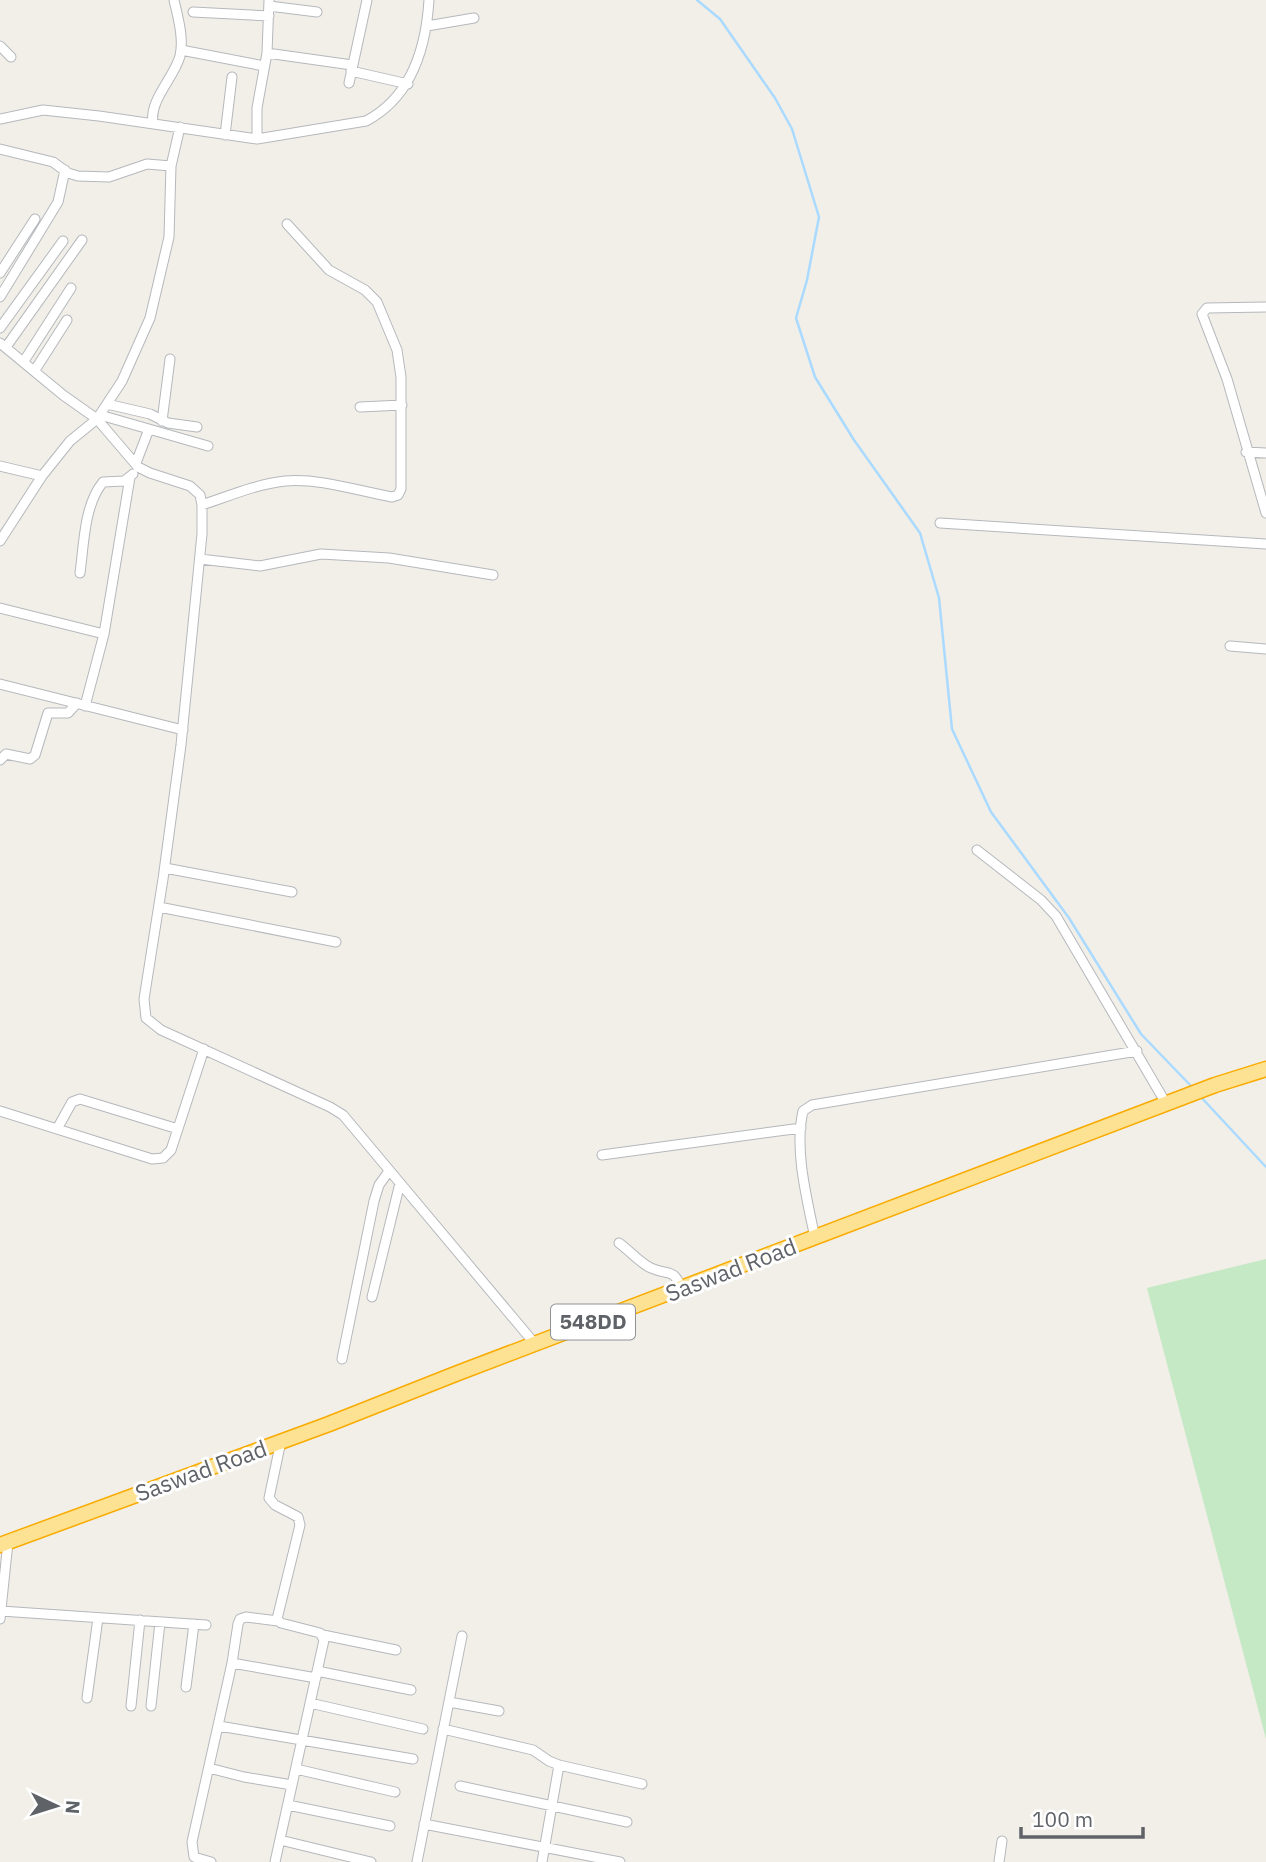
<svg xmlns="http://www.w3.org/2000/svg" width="1266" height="1862" font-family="'IBM Plex Sans',sans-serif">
<rect width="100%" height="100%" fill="#f1efe8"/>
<path fill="#c5e8c5" d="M 1266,1259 L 1266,1739 L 1147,1288 Z"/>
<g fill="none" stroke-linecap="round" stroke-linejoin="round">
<path stroke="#aadaff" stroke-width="2.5" d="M 697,0 L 720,19 L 775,98 L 792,129 L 819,217 L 807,280 L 796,318 L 815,377 L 854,440 L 920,533 L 939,598 L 952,729 L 991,812 L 1069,918 L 1141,1034 L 1193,1088
M 1200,1096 L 1266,1167"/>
<g stroke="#b5b8bc" stroke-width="11">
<path id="minor" d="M 269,6 L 317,12
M 193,12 L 269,16
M 427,26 L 474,18
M 0,46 L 11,57
M 181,50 L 264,66
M 267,53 L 352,65
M 351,71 L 408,84
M 349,83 L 367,0
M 0,119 L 43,110 L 99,116 L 257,139 L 366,121 C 412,97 426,48 429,0
M 153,123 C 149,100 174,78 180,56 C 184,38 178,18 174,0
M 225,135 L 232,77
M 257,139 L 257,108 L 267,53 L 269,0
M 0,149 L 53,162 L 68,173 L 78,176 L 109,177 L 147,164 L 171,166
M 0,273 L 35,219
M 0,297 L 58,202 L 65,170
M 1266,307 L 1207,308 L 1202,314 L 1227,379 L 1266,513
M 0,328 L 63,241
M 0,343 L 63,395 L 97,419 L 138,467 L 150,473 L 190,486 L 200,495 L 202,505 L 202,534 L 181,745 L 163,879 L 144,999 L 146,1018 L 161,1030 L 330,1107 L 343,1115 L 535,1344
M 6,347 L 82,240
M 24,361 L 71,288
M 35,370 L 67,320
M 107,404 L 150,414 L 168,423 L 197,427
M 360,407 L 402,405
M 100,415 L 208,446
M 162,421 L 170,359
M 1246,452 L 1266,453
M 136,463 L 149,429
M 0,466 L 42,476
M 202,505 C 229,496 257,484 285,481 C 320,478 358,491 392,497 L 398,495 L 401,489 L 401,377 L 397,350 L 377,302 L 365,290 L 329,270 L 287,224
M 940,523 L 1266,544
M 0,541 L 42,476 L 70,441 L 97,419 L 122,381 L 150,318 L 169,237 L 171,166 L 180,127
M 200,559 L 260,566 L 321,554 L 389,558 L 493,575
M 80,573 C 84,544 84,505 103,482 L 124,481 L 133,474
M 0,608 L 104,634
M 1230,646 L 1266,649
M 0,684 L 183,730
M 85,706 L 104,634 L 130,477
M 0,760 L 6,754 L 30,759 L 35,755 L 48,713 L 68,713 L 77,703
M 977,850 L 1041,900 L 1056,916 L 1167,1105
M 165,868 L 292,892
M 159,907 L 336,942
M 0,1111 L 152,1159 L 163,1158 L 171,1150 L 204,1049
M 57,1129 L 72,1102 L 80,1099 L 178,1129
M 602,1155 L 801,1128
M 815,1238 C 807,1199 794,1150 803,1111 L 812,1105 L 1137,1051
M 619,1243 C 629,1250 640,1263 651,1268 C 669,1276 673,1267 682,1289
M 372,1297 L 400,1183
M 342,1359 L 374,1201 L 379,1185 L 389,1171
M 1,1611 L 206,1625
M 0,1619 L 8,1542
M 323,1635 L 396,1650
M 232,1663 L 316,1678
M 317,1671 L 411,1690
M 186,1687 L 194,1624
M 87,1698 L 98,1618
M 449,1702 L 499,1711
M 310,1703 L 423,1729
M 131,1706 L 140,1620
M 151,1706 L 160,1622
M 219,1726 L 413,1759
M 443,1729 L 533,1750 L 549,1761 L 559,1765 L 642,1784
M 209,1768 L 244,1777 L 292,1785
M 296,1769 L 395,1792
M 460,1786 L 627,1822
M 288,1805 L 390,1826
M 424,1824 L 620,1862
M 280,1840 L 371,1862
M 211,1862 L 194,1857 L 192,1842 L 232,1663 L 238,1624 L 240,1619 L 246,1617 L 278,1621
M 275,1862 L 324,1640 L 320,1633 L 281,1623 L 277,1619 L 300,1525 L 298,1517 L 275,1505 L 269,1498 L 281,1441
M 417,1862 L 462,1636
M 542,1862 L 559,1765
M 999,1862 L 1002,1841"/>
</g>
<g stroke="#f9ab00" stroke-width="17">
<path id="highway" d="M 0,1545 L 329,1424 L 458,1373 L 1215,1085 L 1266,1069"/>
</g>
<use href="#minor" stroke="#fff" stroke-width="9"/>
<use href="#highway" stroke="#fde293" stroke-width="14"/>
</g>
<g text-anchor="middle" stroke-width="6" stroke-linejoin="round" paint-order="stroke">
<rect fill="#fff" stroke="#8f9295" stroke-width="2" x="551" y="1304.5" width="84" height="35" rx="5"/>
<g font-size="21" font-weight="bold" fill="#5f6368">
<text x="593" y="1329">548DD</text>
</g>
<g font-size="23" fill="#5f6368" stroke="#fff">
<text transform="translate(731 1270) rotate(-21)" y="8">Saswad Road</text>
<text transform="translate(201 1471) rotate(-20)" y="8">Saswad Road</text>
</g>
</g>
<g transform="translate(56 1806) rotate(94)" stroke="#ffffff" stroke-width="5" paint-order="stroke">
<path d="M0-5L12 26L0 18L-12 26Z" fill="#5f6368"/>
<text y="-10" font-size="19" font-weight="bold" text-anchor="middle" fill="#5f6368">N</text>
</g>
<path d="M1021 1827v10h122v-10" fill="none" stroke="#5f6368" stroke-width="3.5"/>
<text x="1032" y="1827" font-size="21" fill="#5f6368" stroke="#ffffff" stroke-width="5" paint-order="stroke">100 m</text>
</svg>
